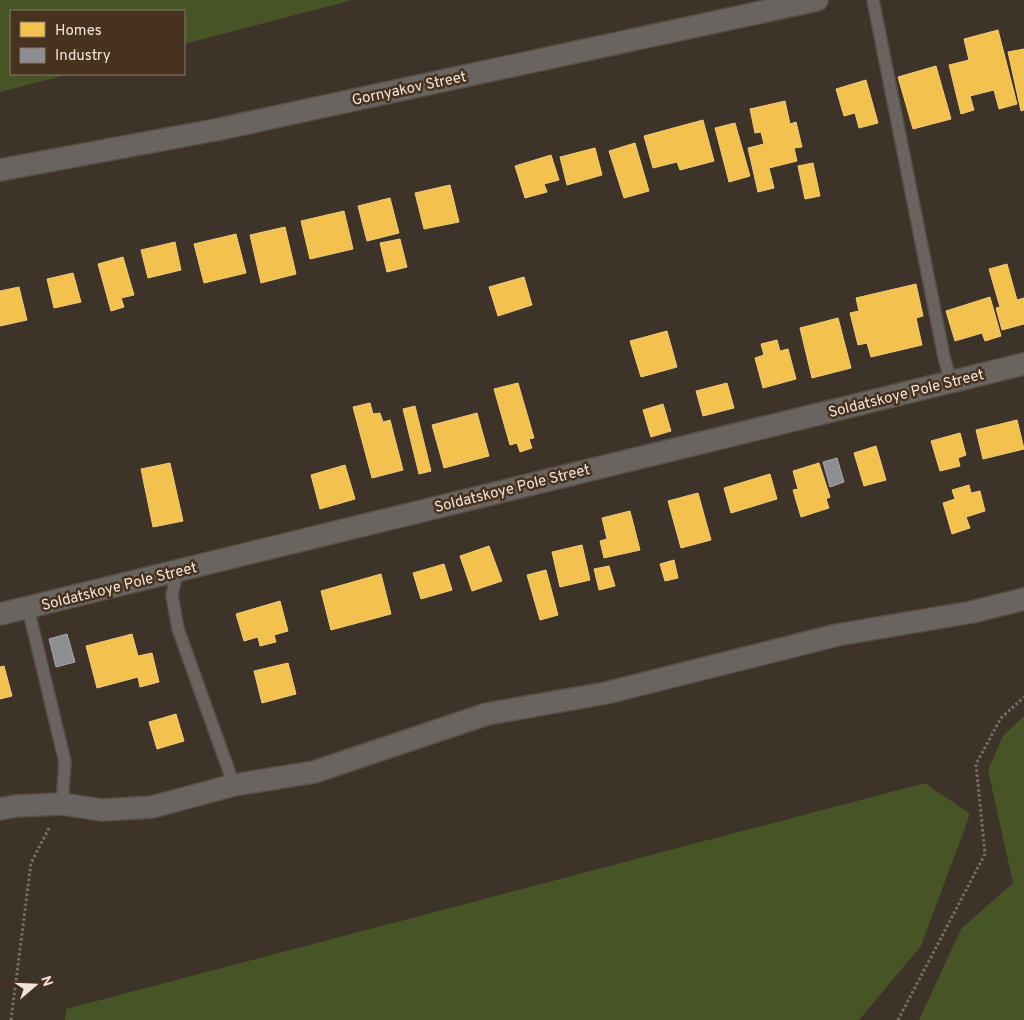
<svg xmlns="http://www.w3.org/2000/svg" width="1024" height="1020" font-family="Overpass,sans-serif">
<rect width="100%" height="100%" fill="#3e3329"/>
<path fill="#475526" d="M 0,0 L 352,0 L 184,44 L 184,11 L 11,11 L 11,74 L 70,74 L 0,92 Z
M 1024,716 L 1024,1020 L 919,1020 L 961,929 L 1013,883 L 988,770 L 1003,736 Z
M 925,783 L 970,814 L 921,946 L 859,1020 L 65,1020 L 66,1009 Z"/>
<path fill="#f2c14e" stroke="#f2cb77" d="M 998,30 L 1017,104 L 999,109 L 994,90 L 970,96 L 974,110 L 961,114 L 949,65 L 969,60 L 964,39 Z
M 1024,49 L 1024,110 L 1021,111 L 1008,52 Z
M 936,66 L 951,119 L 913,129 L 898,77 Z
M 866,80 L 878,123 L 859,128 L 855,113 L 844,116 L 836,89 Z
M 785,101 L 790,124 L 796,122 L 802,147 L 794,148 L 797,161 L 769,168 L 774,188 L 758,192 L 748,148 L 764,144 L 761,132 L 755,133 L 750,109 Z
M 703,120 L 714,161 L 680,170 L 677,162 L 653,168 L 644,136 Z
M 735,123 L 750,176 L 729,182 L 715,128 Z
M 635,143 L 649,191 L 624,198 L 609,151 Z
M 595,148 L 602,175 L 567,185 L 560,157 Z
M 551,155 L 559,180 L 544,184 L 547,192 L 525,198 L 515,166 Z
M 813,163 L 820,196 L 805,199 L 798,166 Z
M 450,185 L 459,222 L 424,229 L 415,193 Z
M 390,198 L 399,233 L 367,241 L 358,206 Z
M 344,211 L 353,249 L 310,259 L 301,221 Z
M 285,227 L 296,274 L 261,283 L 250,235 Z
M 236,234 L 246,273 L 204,283 L 194,244 Z
M 400,239 L 407,267 L 387,272 L 380,243 Z
M 175,242 L 181,270 L 148,278 L 141,250 Z
M 123,257 L 134,295 L 121,298 L 124,307 L 111,311 L 98,264 Z
M 1007,264 L 1017,300 L 1024,298 L 1024,324 L 1002,330 L 996,308 L 1000,307 L 989,269 Z
M 73,273 L 81,302 L 54,308 L 47,279 Z
M 524,277 L 532,305 L 498,316 L 489,287 Z
M 916,284 L 923,316 L 916,318 L 922,345 L 871,357 L 867,343 L 858,345 L 850,313 L 859,311 L 856,298 Z
M 19,287 L 27,320 L 0,326 L 0,291 Z
M 990,297 L 1001,336 L 985,341 L 982,333 L 955,341 L 946,311 Z
M 838,318 L 851,368 L 812,378 L 800,328 Z
M 667,331 L 677,367 L 641,377 L 630,341 Z
M 777,340 L 780,351 L 788,349 L 796,379 L 763,388 L 755,358 L 764,355 L 761,344 Z
M 518,383 L 534,438 L 529,439 L 532,448 L 520,452 L 517,443 L 510,445 L 494,389 Z
M 727,383 L 734,408 L 703,416 L 696,391 Z
M 370,403 L 373,414 L 380,413 L 383,422 L 390,420 L 403,470 L 372,478 L 353,407 Z
M 663,404 L 671,431 L 651,437 L 643,410 Z
M 415,406 L 431,471 L 419,474 L 403,409 Z
M 477,413 L 489,456 L 444,468 L 432,425 Z
M 1017,420 L 1024,449 L 983,459 L 976,430 Z
M 960,433 L 966,455 L 958,458 L 960,466 L 940,471 L 931,441 Z
M 876,446 L 886,480 L 864,486 L 854,453 Z
M 170,463 L 183,521 L 153,527 L 141,469 Z
M 819,463 L 830,497 L 826,499 L 829,508 L 801,517 L 793,490 L 798,489 L 793,471 Z
M 345,465 L 355,499 L 320,509 L 311,475 Z
M 770,474 L 777,499 L 731,513 L 724,488 Z
M 969,485 L 971,493 L 980,491 L 985,511 L 966,517 L 970,528 L 952,534 L 943,503 L 955,499 L 952,490 Z
M 698,493 L 711,540 L 681,548 L 668,501 Z
M 630,511 L 640,550 L 604,558 L 600,541 L 607,539 L 602,518 Z
M 582,545 L 590,580 L 560,587 L 552,552 Z
M 489,546 L 502,581 L 472,591 L 460,556 Z
M 674,560 L 678,578 L 665,581 L 660,564 Z
M 444,564 L 452,590 L 421,599 L 413,573 Z
M 609,566 L 615,586 L 599,590 L 594,569 Z
M 546,570 L 558,615 L 540,620 L 527,575 Z
M 381,574 L 391,614 L 331,630 L 321,591 Z
M 280,601 L 288,631 L 274,635 L 276,642 L 260,646 L 258,637 L 244,641 L 236,614 Z
M 132,634 L 138,656 L 152,653 L 159,682 L 140,687 L 138,677 L 97,688 L 86,646 Z
M 288,663 L 296,694 L 262,703 L 254,671 Z
M 4,666 L 12,696 L 0,699 L 0,667 Z
M 176,714 L 184,741 L 157,749 L 149,722 Z"/>
<path fill="#8d8d92" stroke="#aba7a7" d="M 837,458 L 844,482 L 830,487 L 823,462 Z
M 67,634 L 75,662 L 56,667 L 49,639 Z"/>
<g fill="none" stroke-linecap="round" stroke-linejoin="round">
<g stroke="#594f47" stroke-width="14">
<path id="service" d="M 873,0 L 944,357 L 951,383
M 177,572 L 172,595 L 178,629 L 234,785
M 28,608 L 65,762 L 62,804"/>
</g>
<g stroke="#594f47" stroke-width="24">
<path id="minor" d="M 0,170 L 215,130 L 817,0
M 0,614 L 1024,364
M 0,809 L 16,806 L 62,804 L 102,810 L 152,807 L 234,785 L 314,772 L 487,714 L 606,693 L 837,635 L 972,612 L 1024,599"/>
</g>
<path stroke="#746f6a" stroke-width="3" stroke-dasharray="2.5 2.5" stroke-linecap="butt" d="M 11,1020 L 31,863 L 50,826
M 898,1020 L 985,854 L 976,764 L 1001,718 L 1024,697"/>
<use href="#service" stroke="#696460" stroke-width="11"/>
<use href="#minor" stroke="#696460" stroke-width="21"/>
</g>
<g text-anchor="middle" stroke-width="5" stroke-linejoin="round" paint-order="stroke">
<g font-size="15" fill="#f1e3d8" stroke="#473220">
<text transform="translate(409 88) rotate(-12)" y="5">Gornyakov Street</text>
<text transform="translate(906 393) rotate(-14)" y="5">Soldatskoye Pole Street</text>
<text transform="translate(512 488) rotate(-14)" y="5">Soldatskoye Pole Street</text>
<text transform="translate(119 586) rotate(-14)" y="5">Soldatskoye Pole Street</text>
</g>
</g>
<rect x="10" y="10" width="175" height="65" fill="#473220" stroke="#8b796a"/>
<rect x="20" y="22" width="25" height="15" fill="#f2c14e" stroke="#8b796a"/>
<text x="55" y="35" font-size="15" fill="#f1e3d8">Homes</text>
<rect x="20" y="48" width="25" height="15" fill="#8d8d92" stroke="#8b796a"/>
<text x="55" y="60" font-size="15" fill="#f1e3d8">Industry</text>
<g transform="translate(35 985) rotate(71)" stroke="#473220" stroke-width="4" paint-order="stroke">
<path d="M0-4L9 19L0 12L-9 19Z" fill="#f1e3d8"/>
<text y="-8" font-size="14" font-weight="bold" text-anchor="middle" fill="#f1e3d8">N</text>
</g>
</svg>
